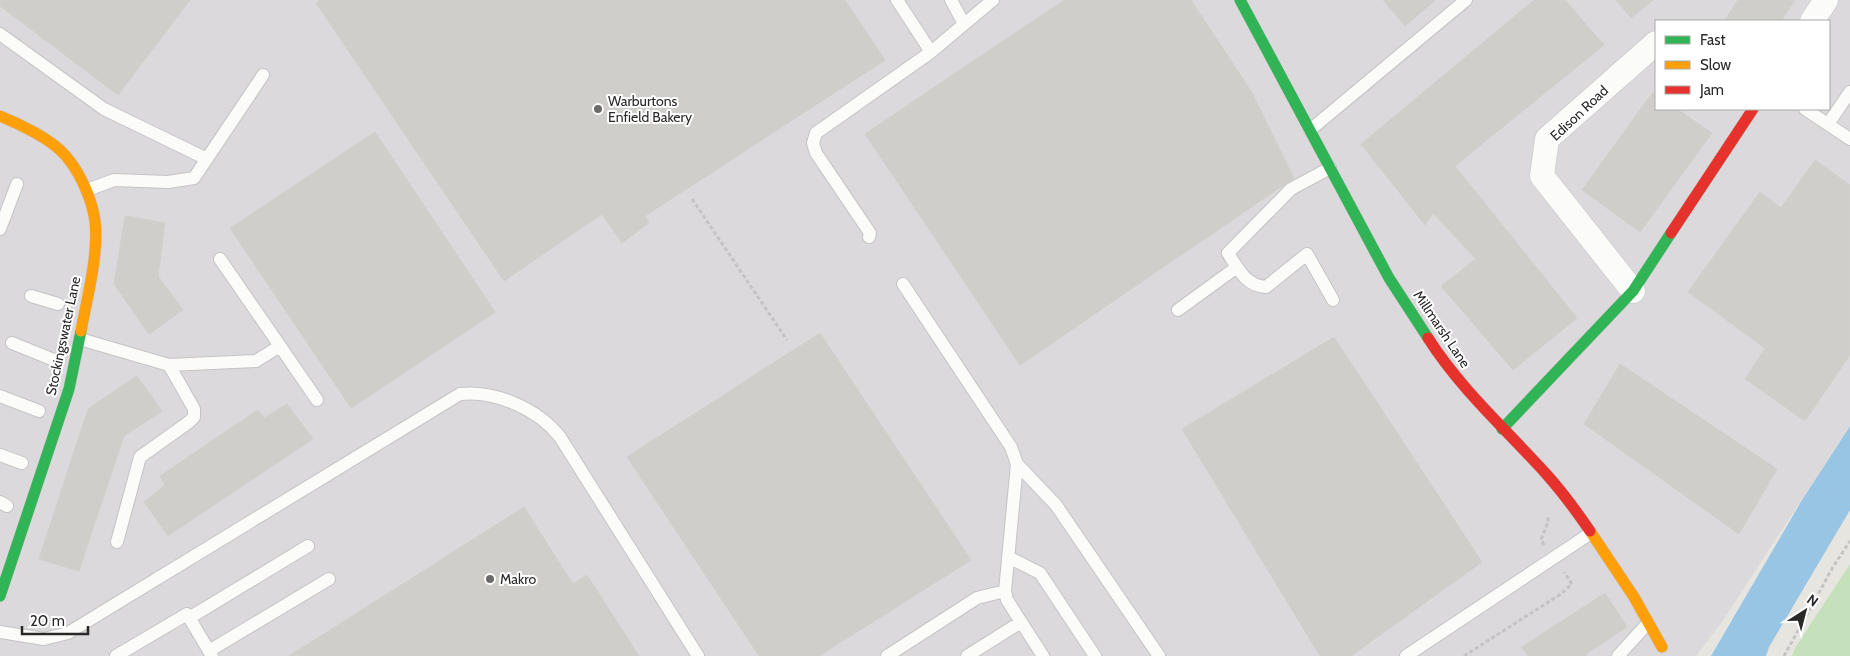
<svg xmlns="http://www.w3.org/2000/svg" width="1850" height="656" font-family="Cabin,sans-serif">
<rect width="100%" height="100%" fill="#e6e5e0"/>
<path fill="#dbd9db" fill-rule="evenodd" d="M 0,0 L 1850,0 L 1850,425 L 1722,622 L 1696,656 L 0,656 ZM 1656,21 L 1829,21 L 1829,109 L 1656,109 Z"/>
<path fill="#c4e1bb" d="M 1850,564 L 1850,656 L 1792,656 L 1795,648 Z"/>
<path fill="#98c5e3" d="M 1850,426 L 1850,510 L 1769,647 L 1766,656 L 1711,656 L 1802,500 Z"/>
<path fill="#cfceca" stroke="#d1d0cc" d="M 0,0 L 190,0 L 118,95 L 0,6 Z
M 320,0 L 845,0 L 885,60 L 645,216 L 649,223 L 622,243 L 602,214 L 504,281 L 316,3 Z
M 1064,0 L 1191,0 L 1251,91 L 1294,178 L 1020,365 L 865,134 Z
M 1383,0 L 1436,0 L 1405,26 Z
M 1534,0 L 1565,0 L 1604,45 L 1455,166 L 1577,318 L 1513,370 L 1441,286 L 1476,259 L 1433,213 L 1425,225 L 1361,144 Z
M 1616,0 L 1653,0 L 1631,18 Z
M 1738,0 L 1795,0 L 1781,21 L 1724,21 Z
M 1653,92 L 1656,95 L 1656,109 L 1677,109 L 1712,133 L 1640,232 L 1582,190 Z
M 375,132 L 495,312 L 351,408 L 230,228 Z
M 1815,160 L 1850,185 L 1850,355 L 1805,421 L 1745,379 L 1765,348 L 1688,292 L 1760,192 L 1781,208 Z
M 125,216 L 165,223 L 158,276 L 183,310 L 149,334 L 114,284 Z
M 820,333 L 971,560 L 819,656 L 759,656 L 627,457 Z
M 1334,337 L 1482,562 L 1351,656 L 1320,656 L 1182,429 Z
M 1620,364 L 1777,469 L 1739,534 L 1584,424 Z
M 137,376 L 162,411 L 124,436 L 79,571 L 39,559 L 88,409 Z
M 287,404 L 313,439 L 168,536 L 144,502 L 165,485 L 160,476 L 258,410 L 264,418 Z
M 524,507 L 573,584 L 587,575 L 639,656 L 289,656 Z
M 1605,593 L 1627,627 L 1586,654 L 1587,656 L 1528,656 L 1522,647 Z"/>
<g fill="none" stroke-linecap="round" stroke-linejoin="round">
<g stroke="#c4c4c5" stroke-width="14">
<path id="lane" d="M 897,0 L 931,52
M 951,0 L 964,24
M 0,34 L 104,109 L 207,159
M 1805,109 L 1850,139
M 1828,124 L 1850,92
M 1310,130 L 1466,0
M 1330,168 L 1291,189 L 1228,253 C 1238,269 1246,286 1266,287 L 1307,254 L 1333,300
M 87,190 L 114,180 L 168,182 L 194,178 L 263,75
M 0,229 L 17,184
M 869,237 L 870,233 L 816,153 L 813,143 L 816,133 L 931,52 L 993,0
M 903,284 L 1011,447 L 1017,464 L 1005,591 L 1007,600 L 1043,656
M 31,296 L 58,304
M 1178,310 L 1237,267
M 80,339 L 169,365 L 194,409 L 194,417 L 189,422 L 140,457 L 117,542
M 12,343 L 54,360
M 280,346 L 317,400
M 169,365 L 256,361 L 280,346 L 220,259
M 0,396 L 39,411
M 0,455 L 22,463
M 1017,464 L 1056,505 L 1159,656
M 0,502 L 7,506
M 1008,557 L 1040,573 L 1095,656
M 189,618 L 308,546
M 0,632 L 44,639 L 68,633 L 460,394 C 495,390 538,409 560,437 L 698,656
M 209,651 L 329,579
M 116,656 L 187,614 L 212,656
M 887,656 L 977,598 L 1005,591
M 967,656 L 1021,622
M 1406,656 L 1591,533
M 1618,656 L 1648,623"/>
</g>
<g stroke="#c4c4c5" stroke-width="25">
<path id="street" d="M 1812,21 L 1826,0
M 1633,291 L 1542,176 L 1547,139 L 1656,43"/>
</g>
<g stroke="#c4c4c5" stroke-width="12">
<path id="fast" d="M 1240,0 L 1389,278 L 1428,338
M 1502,429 L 1633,291 L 1671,233
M 0,596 L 69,389 L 81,331"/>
</g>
<g stroke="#c4c4c5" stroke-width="12">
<path id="slow" d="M 0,116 C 20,124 51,139 65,155 C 80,172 92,199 95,221 C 99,254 87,298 81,331
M 1590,531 L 1634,597 L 1662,647"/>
</g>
<g stroke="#c4c4c5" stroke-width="12">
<path id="jam" d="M 1671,233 L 1753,109
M 1428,338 C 1461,390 1508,431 1548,476 C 1564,494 1577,512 1590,531"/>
</g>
<path stroke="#c4c4c4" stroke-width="3" stroke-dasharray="4 2.5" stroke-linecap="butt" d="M 692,199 L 787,340
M 1544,545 L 1541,540 L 1548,522 L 1548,516
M 1464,656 L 1561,594 L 1572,584 L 1564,572
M 1784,656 L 1833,567 L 1850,541"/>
<use href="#lane" stroke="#fbfbfa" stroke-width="12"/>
<use href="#street" stroke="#fbfbfa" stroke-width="24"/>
<use href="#fast" stroke="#30b455" stroke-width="11"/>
<use href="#slow" stroke="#ff9f0a" stroke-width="11"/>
<use href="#jam" stroke="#e5322d" stroke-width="11"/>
</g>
<g fill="#6b6b69" stroke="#fff" stroke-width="2">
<circle cx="598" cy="109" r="5"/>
<circle cx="490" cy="579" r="5"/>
</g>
<g text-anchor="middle" stroke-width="4" stroke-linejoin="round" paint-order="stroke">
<g font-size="14" fill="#292929" stroke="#fff" text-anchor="start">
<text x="608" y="106">Warburtons<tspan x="608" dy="16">Enfield Bakery</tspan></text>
<text x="500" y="584">Makro</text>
</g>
<g font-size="14" fill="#292929" stroke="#fff">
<text transform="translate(1579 113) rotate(-43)" y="5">Edison Road</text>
<text transform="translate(1442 329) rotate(56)" y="5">Millmarsh Lane</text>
<text transform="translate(63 336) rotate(-78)" y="5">Stockingswater Lane</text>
</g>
</g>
<rect x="1655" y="20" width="175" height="90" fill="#ffffff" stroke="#a9a9a9"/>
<rect x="1665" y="36" width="25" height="8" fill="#30b455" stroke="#a9a9a9"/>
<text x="1700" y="45" font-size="15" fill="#292929">Fast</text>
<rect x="1665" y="61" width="25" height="8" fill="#ff9f0a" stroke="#a9a9a9"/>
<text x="1700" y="70" font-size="15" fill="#292929">Slow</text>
<rect x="1665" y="86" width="25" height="8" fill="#e5322d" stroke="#a9a9a9"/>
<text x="1700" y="95" font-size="15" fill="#292929">Jam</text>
<g transform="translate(1805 611) rotate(36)" stroke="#ffffff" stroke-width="4" paint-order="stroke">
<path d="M0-4L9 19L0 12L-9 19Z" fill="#292929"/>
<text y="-8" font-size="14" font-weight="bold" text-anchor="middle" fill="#292929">N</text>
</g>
<path d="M22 626v8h66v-8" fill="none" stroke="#292929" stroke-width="2.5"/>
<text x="30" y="626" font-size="15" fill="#292929" stroke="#ffffff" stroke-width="4" paint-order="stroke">20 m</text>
</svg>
